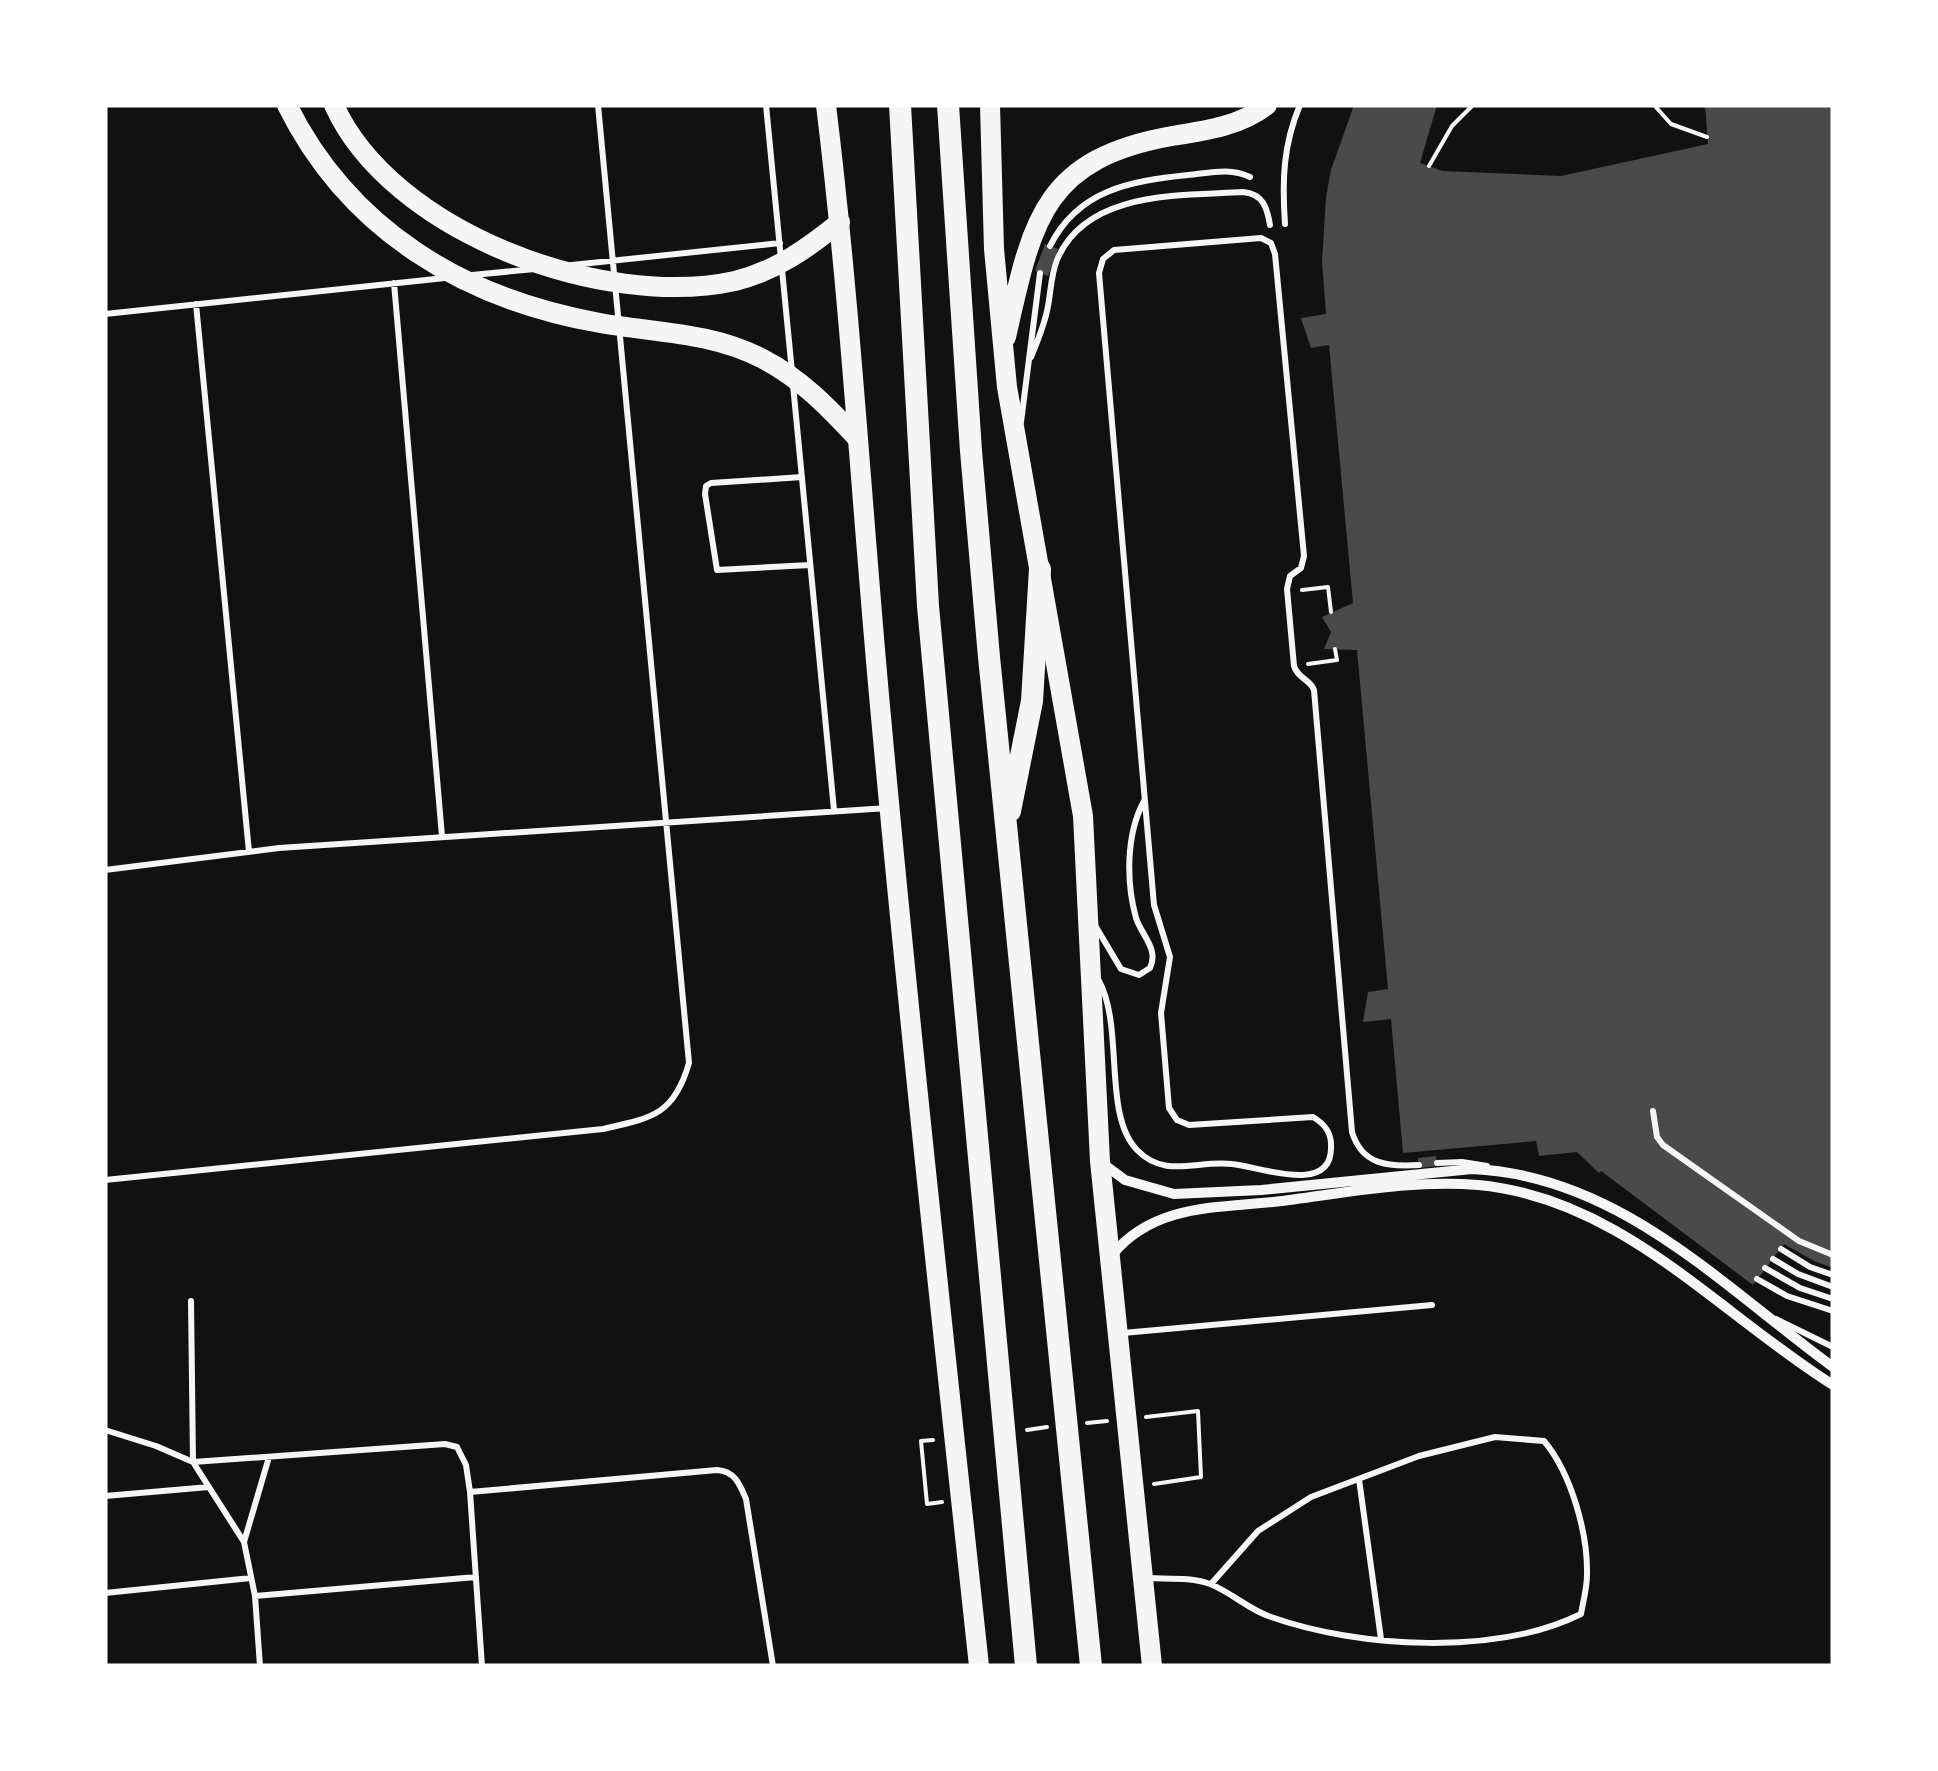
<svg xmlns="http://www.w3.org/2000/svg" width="1938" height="1771" font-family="'Golos Text',sans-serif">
<rect width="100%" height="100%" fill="#111"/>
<path fill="#4a4a4a" d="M 1354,105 L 1437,105 L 1420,163 L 1429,166 L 1442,171 L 1561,176 L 1708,144 L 1705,105 L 1833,105 L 1833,1268 L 1814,1261 L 1784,1244 L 1753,1285 L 1601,1171 L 1599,1173 L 1577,1152 L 1539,1156 L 1536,1141 L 1403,1153 L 1391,1019 L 1363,1022 L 1368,992 L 1388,989 L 1357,650 L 1324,649 L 1331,632 L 1322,617 L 1353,603 L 1329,345 L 1311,348 L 1301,318 L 1326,314 L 1322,262 L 1326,197 L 1331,170 Z
M 1045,244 L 1058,249 L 1048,276 L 1035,271 Z
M 1436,1156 L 1437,1166 L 1419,1168 L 1418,1158 Z"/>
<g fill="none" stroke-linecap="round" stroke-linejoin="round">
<path stroke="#f5f5f5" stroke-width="4" d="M 1654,105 L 1671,124 L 1707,137
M 1429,166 L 1452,126 L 1473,105
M 1302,590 L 1328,587 L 1331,612
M 1308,664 L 1337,660 L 1335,649
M 1146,1417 L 1198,1411 L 1201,1477 L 1154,1484
M 1087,1423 L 1107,1421
M 1027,1430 L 1047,1427
M 933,1440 L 921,1441 L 927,1504 L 942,1502"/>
<path stroke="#f5f5f5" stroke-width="6" d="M 766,105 L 792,372
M 1285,224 C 1282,181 1283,145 1300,105
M 1050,246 C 1078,190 1130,181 1188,175 C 1209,173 1230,167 1250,177
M 572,265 L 780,243
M 472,275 L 535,269
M 394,283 L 442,836
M 196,304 L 249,852
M 105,314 L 445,278
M 1031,357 C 1038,340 1045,324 1048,306 C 1051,290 1051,275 1057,260 C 1086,190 1181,196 1243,192 C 1263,194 1267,207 1270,225
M 793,385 L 834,810
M 1021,422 L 1040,273
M 802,477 L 711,483 L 706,486 L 705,494 L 717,570 L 810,565
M 105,870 L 279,848 L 888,808
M 1096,927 L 1121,969 L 1139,975 L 1150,968 C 1159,949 1142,936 1136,918 C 1126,882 1126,834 1144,801
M 1098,979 C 1125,1026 1102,1114 1137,1150 C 1165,1179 1197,1160 1232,1164 C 1257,1166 1331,1196 1331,1148 C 1332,1133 1325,1124 1313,1117 L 1189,1125 L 1177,1120 L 1169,1108 L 1161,1013 L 1170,957 L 1154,905 L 1099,273 L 1103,259 L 1114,250 L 1261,238 L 1271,243 L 1275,254 L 1304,556 L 1301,568 L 1290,576 L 1287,589 L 1294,666 C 1298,679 1310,679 1314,690 L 1352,1132 C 1362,1165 1388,1167 1419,1165
M 1653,1111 L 1657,1137 L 1663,1145 L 1799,1241 L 1833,1255
M 1437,1163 L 1462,1162 L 1487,1166
M 105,1180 L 603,1129 C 652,1118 674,1115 689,1063 L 598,105
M 1781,1249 L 1810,1267 L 1833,1275
M 1773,1259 L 1798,1274 L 1833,1287
M 1765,1268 L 1800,1288 L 1833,1299
M 1757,1279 L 1787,1296 L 1833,1311
M 191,1301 L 193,1462 L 244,1542 L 255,1596 L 260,1666
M 1776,1319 L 1833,1347
M 1123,1333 L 1432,1305
M 105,1430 L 156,1446 L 193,1462 L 445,1444 L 457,1447 L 466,1465 L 470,1492 L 482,1666
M 1359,1479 L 1381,1639
M 470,1492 L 717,1470 C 735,1471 740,1485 746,1499 L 773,1666
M 105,1496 L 209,1487
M 244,1542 L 269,1457
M 1148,1578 C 1168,1579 1191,1577 1210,1584 C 1231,1592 1249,1610 1271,1617 C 1359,1648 1496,1656 1581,1614 C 1583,1602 1587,1588 1587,1575 C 1588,1533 1571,1473 1544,1441 L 1495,1437 L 1419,1456 L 1311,1497 L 1258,1531 L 1211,1584
M 105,1593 L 251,1578
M 255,1596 L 476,1577"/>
<path stroke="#f5f5f5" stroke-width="10" d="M 1102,1163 L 1125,1180 L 1174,1194 L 1261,1190 L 1472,1169 C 1618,1175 1721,1285 1833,1367
M 1112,1255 C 1153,1205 1214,1208 1273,1202 C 1340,1194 1411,1179 1478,1185 C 1621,1198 1718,1313 1833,1385"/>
<path stroke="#f5f5f5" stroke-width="20" d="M 826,105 C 851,308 862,513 881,717 C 910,1034 945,1350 979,1666
M 990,105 L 994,249 L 1007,387 L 1083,816 L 1100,1161 L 1152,1666
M 1006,337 C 1032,222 1042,159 1172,136 C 1204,131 1241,126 1267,105"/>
<path stroke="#f5f5f5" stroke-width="20" d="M 287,105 C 349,230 464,299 600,323 C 656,333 711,332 763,359 C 800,378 828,407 856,437
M 334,105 C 391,232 603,310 735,281 C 776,271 808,248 840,222"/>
<path stroke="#f5f5f5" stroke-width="22" d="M 900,105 L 928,606 L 1026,1666
M 948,105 L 971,451 L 989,657 L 1091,1666
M 1010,811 L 1032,701 L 1040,569"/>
</g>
<rect width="1938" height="1771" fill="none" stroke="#ffffff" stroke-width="215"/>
</svg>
